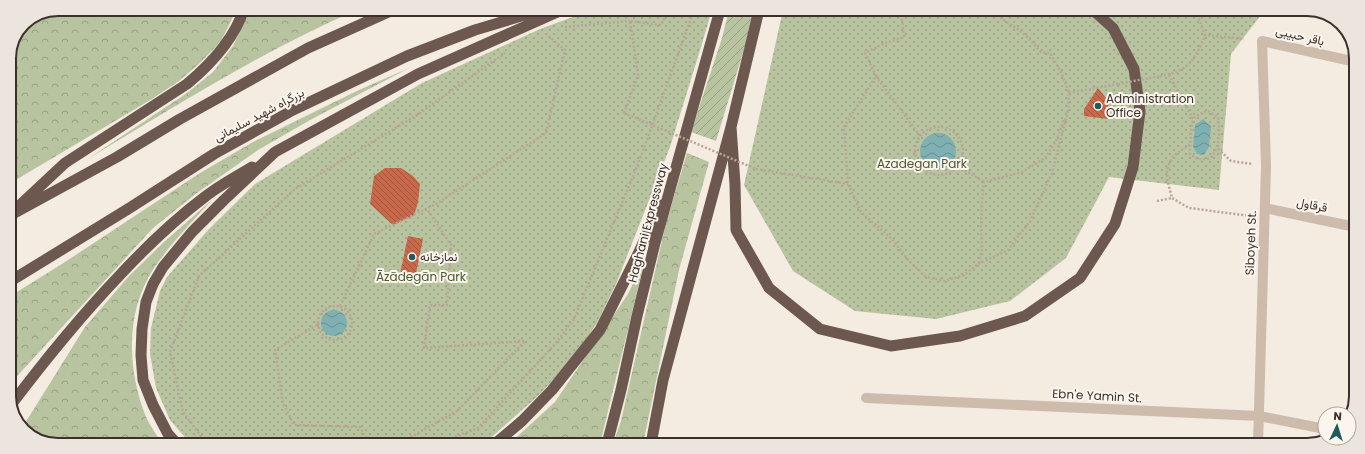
<svg xmlns="http://www.w3.org/2000/svg" width="1365" height="454" font-family="Poppins,Vazirmatn,sans-serif">
<defs>
<pattern id="forest-crowns" width="20" height="18" patternUnits="userSpaceOnUse"><rect width="20" height="18" fill="#b8c4a0"/><path d="M2 6a3 3 0 1 1 6 0M12 15a3 3 0 1 1 6 0" fill="none" stroke="#97a083"/></pattern>
<pattern id="park-dots" width="8" height="8" patternUnits="userSpaceOnUse"><rect width="8" height="8" fill="#b8c4a0"/><path d="M2 2h.1M6 6h.1" fill="none" stroke="#97a083" stroke-width="1.8" stroke-linecap="round"/></pattern>
<pattern id="garden-furrows" width="10" height="10" patternUnits="userSpaceOnUse"><rect width="10" height="10" fill="#b8c4a0"/><path d="M-1 1l2-2M0 10L10 0M9 11l2-2" fill="none" stroke="#97a083"/></pattern>
<pattern id="water-waves" width="16" height="10" patternUnits="userSpaceOnUse"><rect width="16" height="10" fill="#7fb0b2"/><path d="M0 5q4-4 8 0t8 0" fill="none" stroke="#699091"/></pattern>
<pattern id="building-back-hatch" width="6" height="6" patternUnits="userSpaceOnUse"><rect width="6" height="6" fill="#c8694b"/><path d="M-1 5l2 2M0 0l6 6M5-1l2 2" fill="none" stroke="#a4573f"/></pattern>
</defs>
<rect width="100%" height="100%" fill="#f4ebe1"/>
<path fill="url(#forest-crowns)" d="M 58,9 L 237,9 L 221,41 L 200,63 L 179,81 L 152,99 L 9,184 L 9,55 L 24,23 Z
M 251,9 L 357,10 C 262,51 174,107 86,160 L 187,93 L 213,72 L 233,46 Z
M 409,68 L 312,119 L 258,150 L 197,193 L 153,228 L 9,385 L 9,297 L 65,262 L 200,173 L 253,142 L 359,90 Z
M 687,153 L 709,162 L 679,270 L 643,444 L 613,444 L 621,421 L 666,223 Z
M 213,199 C 193,221 171,243 154,268 C 125,312 127,369 146,417 C 150,426 156,434 162,443 L 43,442 L 22,428 L 85,327 L 129,276 L 164,242 Z
M 645,259 L 600,444 L 510,443 L 555,402 L 628,294 Z"/>
<path fill="url(#park-dots)" d="M 592,10 L 712,10 L 701,47 L 670,147 L 616,284 L 597,323 L 574,357 L 539,395 L 485,443 L 190,443 L 170,420 L 156,388 L 150,354 L 151,328 L 160,291 L 167,277 L 209,229 L 255,184 L 422,83 L 540,29 Z
M 783,10 L 1264,11 L 1231,54 L 1219,190 L 1109,177 L 1066,258 L 1010,301 L 936,319 L 855,311 L 793,271 L 744,185 Z"/>
<path fill="url(#garden-furrows)" d="M 729,10 L 756,10 L 716,141 L 691,132 L 722,38 Z"/>
<path fill="url(#water-waves)" d="M 1203,119 L 1211,126 L 1209,147 L 1204,155 L 1197,154 L 1193,147 L 1195,125 Z
M920 151a18 18 0 1 1 36 0a18 18 0 1 1-36 0Z
M321 323a13 13 0 1 1 26 0a13 13 0 1 1-26 0Z"/>
<path fill="url(#building-back-hatch)" d="M 1098,88 L 1109,102 L 1108,119 L 1084,116 L 1084,109 Z
M 385,168 L 401,168 L 413,176 L 420,184 L 418,203 L 414,215 L 393,225 L 370,204 L 374,176 Z
M 408,236 L 423,239 L 415,278 L 400,274 Z"/>
<g fill="none" stroke-linecap="round" stroke-linejoin="round">
<path stroke="#b9a596" stroke-width="2.5" stroke-dasharray="2 2" stroke-linecap="butt" d="M 901,11 L 904,37 L 883,44 L 865,53 L 876,76 L 844,127 L 848,184 L 861,212 L 892,239 L 909,261 L 926,277 L 945,281 L 964,275 L 978,264 L 1008,250 L 1030,221 L 1052,173 L 1068,111
M 990,11 L 1022,32 L 1041,52 L 1050,53 L 1061,72 L 1069,93 L 1068,112
M 1196,11 L 1205,35
M 565,27 L 630,21
M 1169,75 L 1193,119 L 1191,132 L 1190,154 C 1197,160 1202,160 1211,158 C 1220,145 1220,133 1218,117 L 1208,111 L 1199,114 L 1193,119
M 876,76 L 920,136
M 1160,76 C 1188,72 1196,59 1205,35 L 1244,39
M 1069,93 L 1118,84
M 624,113 L 638,75 L 630,21 L 661,25 L 669,10
M915 151a24 24 0 1 1 48 0a24 24 0 1 1-48 0Z
M 1190,145 C 1179,150 1167,160 1167,173 C 1167,181 1170,190 1172,198 L 1189,208 L 1251,216
M 1218,149 L 1231,161 L 1252,164
M 958,166 L 984,182
M 756,169 L 848,184
M 1157,201 L 1172,198
M 979,263 L 982,249 L 981,227 L 982,200 L 984,182 L 1022,172 L 1045,158 L 1056,141 L 1064,120
M318 323a17 17 0 1 1 34 0a17 17 0 1 1-34 0Z
M 340,306 L 374,234 L 436,204 L 546,133 L 565,50 L 546,34
M 317,325 L 275,350 L 283,403 L 294,425 L 360,427 L 369,443
M 206,443 L 183,412 L 170,352 L 199,276 L 295,189 L 417,115 L 505,53
M 400,443 L 457,411 L 525,341 L 424,348 L 430,305 L 447,305 L 451,245 L 427,209
M 440,443 L 478,428 L 556,343 L 574,319 L 640,159 L 694,10"/>
<path stroke="#cdbbac" stroke-width="10" d="M 1265,208 L 1355,227
M 866,398 L 1259,416 L 1325,429
M 1258,445 L 1266,166 L 1262,41 L 1356,62"/>
<path stroke="#6c584f" stroke-width="11" d="M 731,127 L 735,184 L 736,230 L 769,288 L 820,329 L 891,346 L 960,336 L 1025,316 L 1080,278 L 1115,224 L 1133,167 L 1140,111 L 1134,69 L 1113,28 L 1094,11
M 19,206 L 65,163 L 187,84 C 211,64 234,40 244,9
M 9,216 L 117,157 L 180,119 L 308,48 L 393,10
M 9,282 L 128,209 L 214,154 L 293,110 L 407,56 L 475,30 L 541,10
M 11,405 C 45,360 80,317 119,276 C 146,247 174,220 206,196 C 220,185 237,176 252,167
M 176,443 L 168,434 L 153,405 L 143,380 L 141,355 L 142,329 L 146,302 L 153,284 L 163,267 L 192,232 L 224,200 L 275,152 L 418,74 L 562,10
M 496,443 L 522,421 L 552,390 L 600,330 L 639,252 L 660,205
M 607,444 L 621,390 L 637,316 L 655,243 L 720,10
M 651,444 L 663,380 L 731,127 L 759,10"/>
<path stroke="#b9a596" stroke-width="2.5" stroke-dasharray="2 2" stroke-linecap="butt" d="M 1118,84 L 1160,76
M 624,113 L 756,169"/>
</g>
<g fill="#1f5a5e" stroke="#fbf5ee" stroke-width="1.5">
<circle cx="1098" cy="106" r="4"/>
<circle cx="412" cy="257" r="4"/>
</g>
<g text-anchor="middle" stroke-width="4" stroke-linejoin="round" paint-order="stroke">
<g font-size="12" fill="#3b302b" stroke="#fbf5ee">
<text transform="translate(1300 36) rotate(13)" y="4">باقر حبیبی</text>
<text transform="translate(259 115) rotate(-28)" y="4">بزرگراه شهید سلیمانی</text>
<text transform="translate(1312 205) rotate(12)" y="4">قرقاول</text>
<text transform="translate(648 223) rotate(-75)" y="4">Haghani Expressway</text>
<text transform="translate(1251 243) rotate(-88)" y="4">Siboyeh St.</text>
<text transform="translate(1097 396) rotate(3)" y="4">Ebn'e Yamin St.</text>
</g>
<g font-size="12" fill="#3b302b" stroke="#fbf5ee" text-anchor="start">
<text x="1106" y="103">Administration<tspan x="1106" dy="14">Office</tspan></text>
<text x="420" y="261">نمازخانه</text>
</g>
<g font-size="12" fill="#4a5a2e" stroke="#fbf5ee">
<text x="922" y="168">Azadegan Park</text>
<text x="421" y="281">Āzādegān Park</text>
</g>
</g>
<path d="M0 0H1365V454H0ZM58 16H1307A42 42 0 0 1 1349 58V396A42 42 0 0 1 1307 438H58A42 42 0 0 1 16 396V58A42 42 0 0 1 58 16Z" fill="#ece5de" fill-rule="evenodd"/>
<path fill="none" stroke="#3b302b" stroke-width="2" d="M58 16H1307A42 42 0 0 1 1349 58V396A42 42 0 0 1 1307 438H58A42 42 0 0 1 16 396V58A42 42 0 0 1 58 16Z"/>
<g transform="translate(1337 426) rotate(4)"><circle r="19" fill="#fbf5ee" stroke="#aea6a0"/>
<path d="M0-3L7 15L0 10L-7 15Z" fill="#1f5a5e"/>
<text y="-6" font-size="11" font-weight="bold" text-anchor="middle" fill="#3b302b">N</text>
</g>
</svg>
